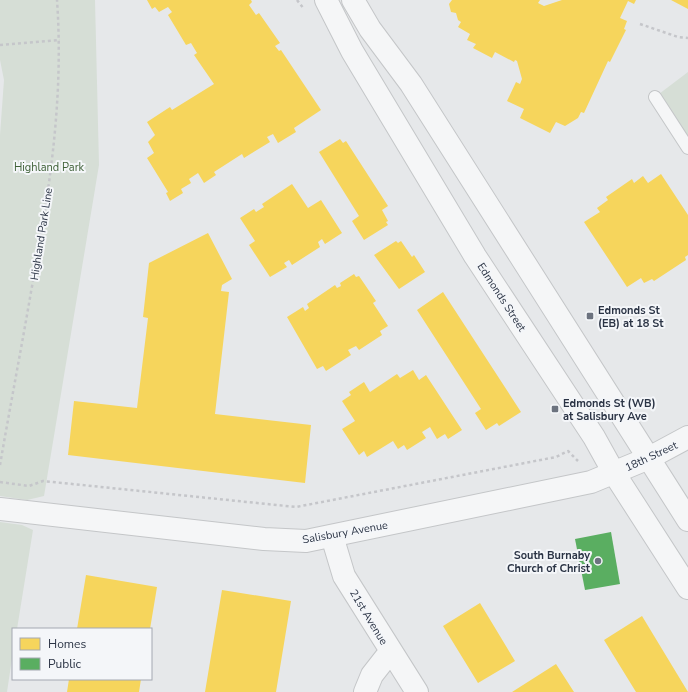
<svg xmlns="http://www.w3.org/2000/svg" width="688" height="692" font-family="'Nunito Sans',sans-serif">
<rect width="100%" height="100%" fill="#e6e8ea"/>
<path fill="#d6ded6" d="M 0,0 L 95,0 L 99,165 L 44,496 L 27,500 L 0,496 L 0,135 L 4,80 L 0,60 Z
M 688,72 L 688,148 L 655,97 Z
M 0,522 L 22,525 L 33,530 L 17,629 L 13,629 L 13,652 L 7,692 L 0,692 Z"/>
<path fill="#f6d55c" d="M 147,0 L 251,0 L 252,2 L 249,5 L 256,15 L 259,13 L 280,43 L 275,46 L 279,51 L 281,50 L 321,110 L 294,128 L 296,132 L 278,143 L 273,134 L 267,137 L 270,142 L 244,158 L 242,154 L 214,172 L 216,175 L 204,183 L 198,173 L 189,179 L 191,183 L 181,189 L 183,193 L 170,201 L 166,193 L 168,192 L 147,158 L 154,153 L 148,142 L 155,135 L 147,122 L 170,107 L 172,110 L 214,84 L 194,55 L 197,53 L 191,43 L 186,45 L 168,15 L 172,12 L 168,7 L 159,12 L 155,7 L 152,9 Z
M 452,0 L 540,0 L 538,3 L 544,6 L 562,0 L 636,0 L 634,4 L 628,1 L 620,18 L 627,21 L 624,29 L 626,30 L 610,62 L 608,61 L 584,113 L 581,112 L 578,118 L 565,126 L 556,122 L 550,133 L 520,118 L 524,109 L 507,101 L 516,82 L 520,84 L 522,79 L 517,61 L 515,60 L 514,62 L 495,52 L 492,58 L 473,48 L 476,44 L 467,40 L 470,34 L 458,27 L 461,22 L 458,20 L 456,13 L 451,12 L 449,4 Z
M 671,0 L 688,0 L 688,9 Z
M 340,139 L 343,143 L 346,141 L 388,206 L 382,210 L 388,221 L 386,222 L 388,225 L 364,240 L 352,221 L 359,216 L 319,152 Z
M 661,174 L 688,215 L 688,255 L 685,257 L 686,260 L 654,281 L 652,279 L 644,283 L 641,278 L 627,287 L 584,222 L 600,212 L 597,208 L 608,200 L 606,197 L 632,179 L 634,183 L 643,176 L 648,183 Z
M 292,184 L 308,208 L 321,200 L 342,233 L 325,244 L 322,239 L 318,242 L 320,247 L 292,265 L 289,260 L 284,263 L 287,267 L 270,277 L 249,245 L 255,241 L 240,218 L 254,209 L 256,212 L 264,207 L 262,204 Z
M 208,233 L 232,279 L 222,285 L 221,291 L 229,292 L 215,414 L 311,425 L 305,483 L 68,455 L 74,401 L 137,408 L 148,318 L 143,317 L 149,263 Z
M 396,241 L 398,243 L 401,241 L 412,257 L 414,255 L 425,272 L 399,289 L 374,255 Z
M 354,274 L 356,277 L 359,276 L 376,301 L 373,303 L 388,326 L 380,331 L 382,335 L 359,350 L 356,346 L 348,350 L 351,355 L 326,371 L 323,366 L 317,369 L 287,317 L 303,307 L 305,311 L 309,308 L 307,304 L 335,285 L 337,288 L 341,286 L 340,283 Z
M 443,292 L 521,412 L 499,426 L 497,423 L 486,430 L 475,413 L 481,409 L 417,310 Z
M 413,370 L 419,380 L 426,375 L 462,430 L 448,439 L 445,434 L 437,439 L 430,427 L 422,432 L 426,438 L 407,450 L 404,445 L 398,449 L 393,441 L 367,457 L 364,451 L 359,455 L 342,429 L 355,421 L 342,401 L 351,395 L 349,392 L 364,382 L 370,392 L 397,374 L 400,378 Z
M 86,575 L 157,587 L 150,629 L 77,629 Z
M 222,590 L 291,601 L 276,692 L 205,692 Z
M 480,603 L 515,661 L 478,683 L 443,626 Z
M 642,616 L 688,692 L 636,692 L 604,640 Z
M 556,664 L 574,692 L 512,692 Z
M 69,679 L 141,679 L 139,692 L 67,692 Z"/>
<path fill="#5aae61" d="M 611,532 L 620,584 L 585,590 L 575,539 Z"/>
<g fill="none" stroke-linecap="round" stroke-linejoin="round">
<g stroke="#c4c6c8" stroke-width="14">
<path id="service" d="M 655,97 L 688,148"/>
</g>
<g stroke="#c4c6c8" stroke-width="24">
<path id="minor" d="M 0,509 L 264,539 L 306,541 L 591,482 L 649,458 L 688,437
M 332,536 L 344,576 L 417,692
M 365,692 L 372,675 L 390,652"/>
</g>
<g stroke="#c4c6c8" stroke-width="24">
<path id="tertiary" d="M 326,0 L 352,51 L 475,256 L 594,437 L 614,473 L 688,588
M 353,0 L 370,29 L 411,84 L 688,520"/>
</g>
<path stroke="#c5c6ca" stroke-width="2.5" stroke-dasharray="3 3" stroke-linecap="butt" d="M 297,0 L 304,9
M 640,24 L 678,37 L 688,38
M 0,45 L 60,40
M 0,465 C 10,407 21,350 31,292 C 49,193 64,101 57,0
M 0,482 L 29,486 L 43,481 L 296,507 L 556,457 L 568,451 L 578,461"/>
<use href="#service" stroke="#f5f6f7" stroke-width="12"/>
<use href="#minor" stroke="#f5f6f7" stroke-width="22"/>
<use href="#tertiary" stroke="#f5f6f7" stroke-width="22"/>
</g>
<g fill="#6c737f" stroke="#f4f6f9" stroke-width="1.5">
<rect x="586" y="312" width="8" height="8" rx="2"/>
<rect x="551" y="405" width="8" height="8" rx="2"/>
<circle cx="598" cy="561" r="4"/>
</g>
<g text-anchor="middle" stroke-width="4" stroke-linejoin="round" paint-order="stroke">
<g font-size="11" fill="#3f6138" stroke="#f4f6f9">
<text x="49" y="171">Highland Park</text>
</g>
<g font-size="11" fill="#2b3445" stroke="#f4f6f9">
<text transform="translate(41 234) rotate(-81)" y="4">Highland Park Line</text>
<text transform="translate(502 297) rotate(57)" y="4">Edmonds Street</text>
<text transform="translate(651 456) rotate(-25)" y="4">18th Street</text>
<text transform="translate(345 532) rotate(-10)" y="4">Salisbury Avenue</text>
<text transform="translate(369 617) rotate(59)" y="4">21st Avenue</text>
</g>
<g font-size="11" font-weight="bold" fill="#2b3445" stroke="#f4f6f9" text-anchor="start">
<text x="598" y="314">Edmonds St<tspan x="598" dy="13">(EB) at 18 St</tspan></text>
<text x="563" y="407">Edmonds St (WB)<tspan x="563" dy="13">at Salisbury Ave</tspan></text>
<text x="590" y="559" text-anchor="end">South Burnaby<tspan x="590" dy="13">Church of Christ</tspan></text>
</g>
</g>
<rect x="12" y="628" width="140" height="52" fill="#f4f6f9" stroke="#a4a8b1"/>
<rect x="20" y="638" width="20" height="12" fill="#f6d55c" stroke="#a4a8b1"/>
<text x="48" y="648" font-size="12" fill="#2b3445">Homes</text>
<rect x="20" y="658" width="20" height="12" fill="#5aae61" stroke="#a4a8b1"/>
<text x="48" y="668" font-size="12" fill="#2b3445">Public</text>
</svg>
